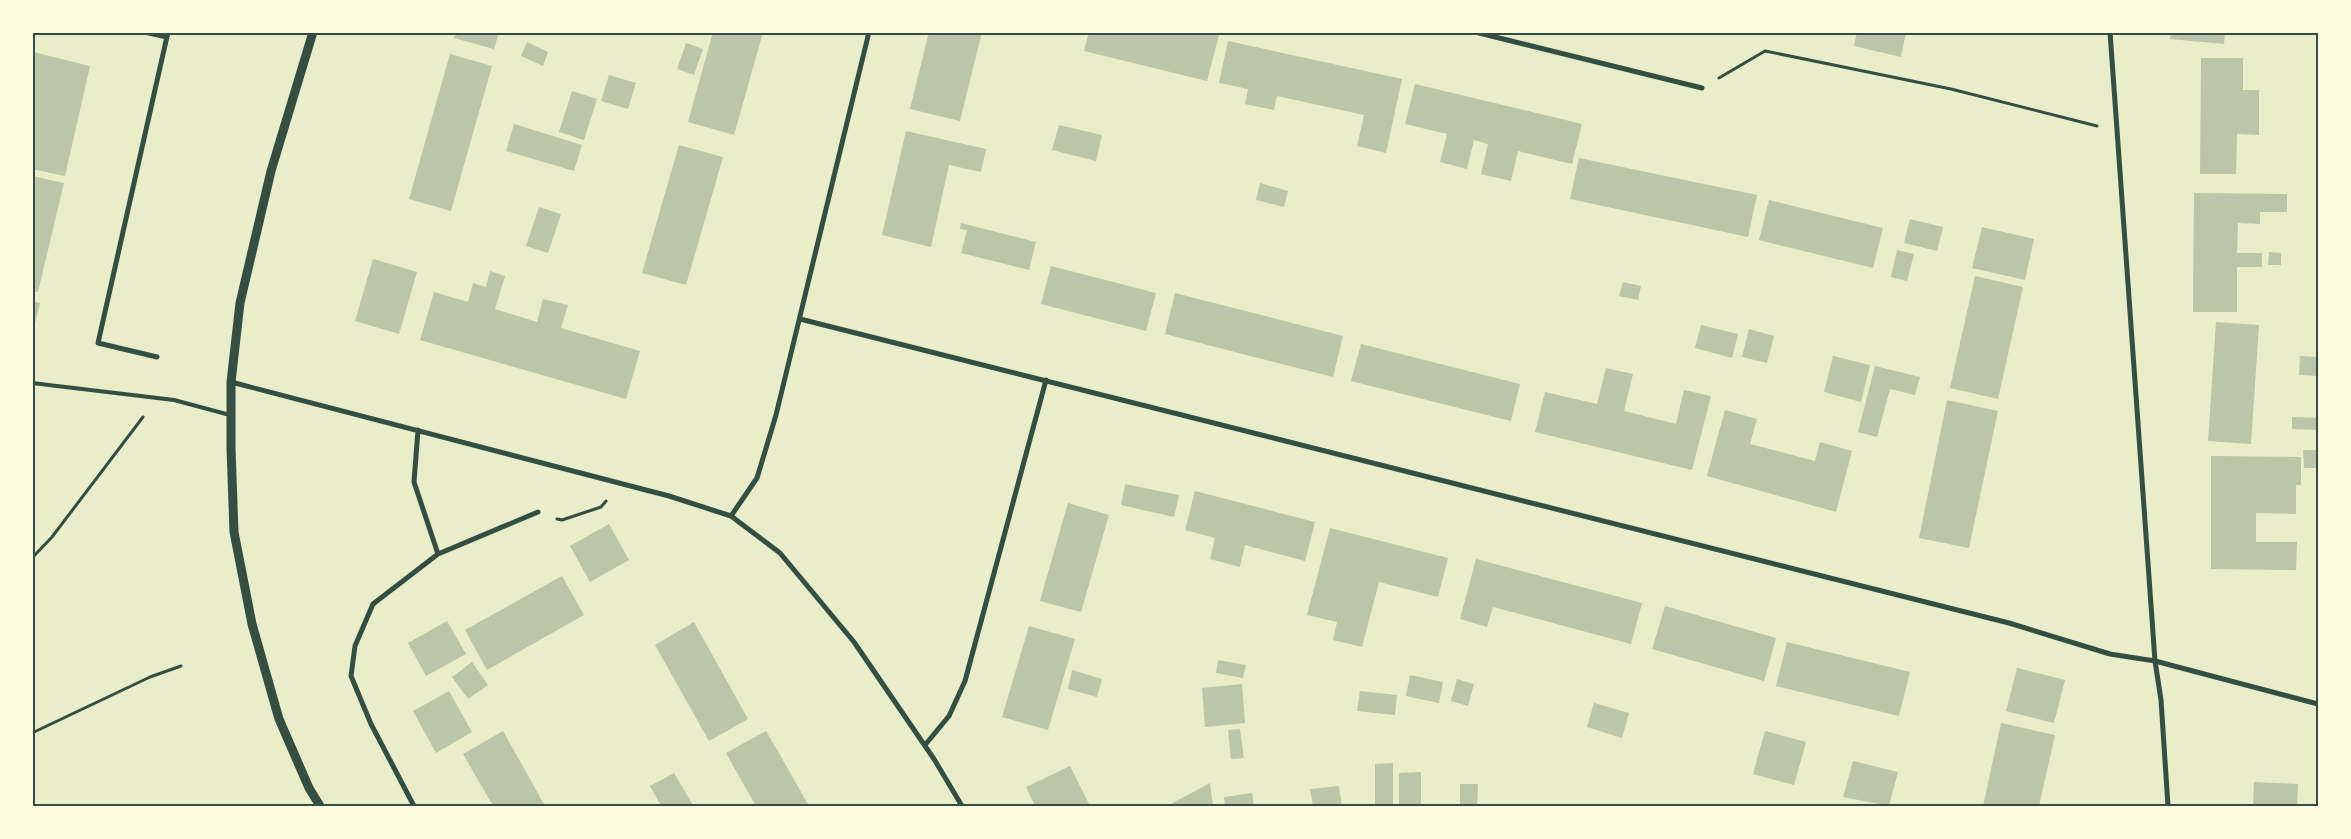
<svg xmlns="http://www.w3.org/2000/svg" width="2351" height="839" font-family="Overpass,sans-serif">
<rect width="100%" height="100%" fill="#e9edc9"/>
<path fill="#bcc5a7" d="M 455,32 L 499,32 L 494,49 L 454,38 Z
M 713,32 L 763,32 L 734,135 L 688,122 Z
M 929,32 L 982,32 L 960,121 L 910,109 Z
M 1089,32 L 1207,32 L 1219,35 L 1207,81 L 1084,51 Z
M 1857,32 L 1906,32 L 1901,57 L 1854,46 Z
M 2171,32 L 2225,32 L 2224,44 L 2170,39 Z
M 1228,41 L 1402,79 L 1386,153 L 1357,146 L 1364,115 L 1277,96 L 1274,110 L 1245,104 L 1248,89 L 1219,83 Z
M 527,42 L 548,52 L 543,66 L 521,56 Z
M 686,43 L 703,49 L 694,75 L 677,69 Z
M 33,52 L 90,66 L 65,176 L 32,169 Z
M 450,54 L 492,66 L 451,211 L 409,199 Z
M 2201,58 L 2243,58 L 2243,90 L 2259,90 L 2259,135 L 2237,134 L 2236,174 L 2200,174 Z
M 609,75 L 636,83 L 628,109 L 601,101 Z
M 1415,84 L 1582,124 L 1572,164 L 1518,151 L 1511,181 L 1481,174 L 1488,144 L 1474,140 L 1467,169 L 1440,162 L 1447,134 L 1405,124 Z
M 572,91 L 597,99 L 584,140 L 559,132 Z
M 514,124 L 582,145 L 574,171 L 506,151 Z
M 1059,125 L 1102,135 L 1096,161 L 1052,150 Z
M 906,131 L 986,149 L 981,172 L 949,165 L 931,247 L 882,235 Z
M 679,145 L 723,157 L 686,285 L 642,273 Z
M 1579,158 L 1757,195 L 1748,237 L 1570,199 Z
M 32,176 L 64,183 L 38,292 L 32,291 Z
M 1260,183 L 1288,191 L 1284,207 L 1256,200 Z
M 2194,193 L 2287,194 L 2287,212 L 2260,212 L 2260,224 L 2238,223 L 2237,253 L 2262,253 L 2262,267 L 2237,267 L 2237,312 L 2193,312 Z
M 1769,200 L 1883,228 L 1873,268 L 1759,240 Z
M 539,207 L 561,214 L 548,253 L 526,246 Z
M 1910,219 L 1943,227 L 1937,251 L 1904,243 Z
M 961,223 L 1036,242 L 1029,270 L 961,253 L 967,230 L 960,229 Z
M 1982,227 L 2034,239 L 2025,280 L 1972,268 Z
M 1897,250 L 1914,254 L 1907,281 L 1891,277 Z
M 2269,252 L 2281,253 L 2281,265 L 2268,265 Z
M 373,259 L 417,272 L 399,334 L 355,321 Z
M 1051,266 L 1156,293 L 1146,331 L 1041,304 Z
M 490,271 L 505,276 L 495,309 L 537,322 L 543,299 L 568,305 L 561,328 L 640,351 L 626,399 L 420,340 L 434,292 L 468,302 L 473,283 L 486,287 Z
M 1975,276 L 2023,287 L 1998,399 L 1950,388 Z
M 1623,282 L 1641,286 L 1638,300 L 1619,296 Z
M 1175,293 L 1343,336 L 1333,377 L 1165,334 Z
M 32,301 L 40,303 L 33,331 L 32,330 Z
M 2216,322 L 2259,325 L 2251,444 L 2208,441 Z
M 1701,325 L 1738,334 L 1732,358 L 1695,348 Z
M 1749,329 L 1774,336 L 1767,363 L 1742,357 Z
M 1361,344 L 1520,384 L 1511,421 L 1351,381 Z
M 1833,356 L 1870,365 L 1861,402 L 1824,392 Z
M 2300,356 L 2318,357 L 2318,376 L 2299,375 Z
M 1875,366 L 1920,377 L 1915,395 L 1890,389 L 1877,437 L 1858,432 Z
M 1606,368 L 1633,374 L 1624,411 L 1676,424 L 1684,390 L 1711,396 L 1692,470 L 1535,432 L 1545,392 L 1597,404 Z
M 1947,400 L 1998,411 L 1969,548 L 1919,538 Z
M 1725,410 L 1757,419 L 1750,444 L 1815,461 L 1820,442 L 1852,451 L 1836,512 L 1707,476 Z
M 2292,417 L 2318,418 L 2318,430 L 2292,429 Z
M 2303,450 L 2318,450 L 2318,468 L 2304,468 Z
M 2211,456 L 2301,457 L 2301,485 L 2296,485 L 2296,514 L 2256,513 L 2256,542 L 2297,542 L 2296,570 L 2211,569 Z
M 1125,484 L 1179,495 L 1174,517 L 1121,505 Z
M 1195,491 L 1315,522 L 1305,561 L 1245,545 L 1240,567 L 1210,559 L 1215,538 L 1185,530 Z
M 1068,503 L 1109,515 L 1081,612 L 1040,601 Z
M 609,524 L 629,560 L 590,582 L 570,546 Z
M 1330,528 L 1448,558 L 1438,597 L 1379,582 L 1362,647 L 1333,640 L 1337,622 L 1307,615 Z
M 1476,559 L 1642,603 L 1631,644 L 1493,607 L 1487,627 L 1460,619 Z
M 562,576 L 584,615 L 487,670 L 465,630 Z
M 1665,606 L 1776,638 L 1764,681 L 1652,649 Z
M 447,621 L 466,654 L 426,676 L 408,643 Z
M 694,622 L 748,719 L 709,741 L 655,645 Z
M 1029,626 L 1075,639 L 1048,730 L 1002,717 Z
M 1787,642 L 1910,672 L 1899,716 L 1776,686 Z
M 1218,660 L 1246,665 L 1243,678 L 1216,673 Z
M 472,662 L 488,685 L 468,699 L 452,677 Z
M 2017,668 L 2065,680 L 2054,723 L 2006,711 Z
M 1072,670 L 1102,679 L 1097,697 L 1068,689 Z
M 1410,675 L 1443,682 L 1439,703 L 1406,696 Z
M 1457,679 L 1474,684 L 1468,706 L 1451,701 Z
M 1242,684 L 1245,723 L 1205,727 L 1202,688 Z
M 449,691 L 472,732 L 436,753 L 413,711 Z
M 1360,691 L 1397,695 L 1395,715 L 1357,711 Z
M 1594,703 L 1629,713 L 1622,738 L 1587,727 Z
M 2001,723 L 2055,735 L 2039,806 L 1983,806 Z
M 1240,729 L 1244,758 L 1231,759 L 1228,730 Z
M 503,731 L 530,779 L 545,806 L 493,806 L 463,754 Z
M 766,731 L 780,755 L 809,806 L 756,806 L 740,778 L 726,753 Z
M 1765,731 L 1806,742 L 1794,785 L 1753,774 Z
M 1853,761 L 1898,772 L 1889,806 L 1843,797 Z
M 1393,763 L 1393,806 L 1375,806 L 1375,764 Z
M 1070,766 L 1090,806 L 1035,806 L 1026,787 Z
M 1421,772 L 1421,806 L 1399,806 L 1399,773 Z
M 674,773 L 693,805 L 690,806 L 661,806 L 650,786 Z
M 2254,782 L 2298,784 L 2297,806 L 2253,806 Z
M 1210,783 L 1213,806 L 1167,806 Z
M 1460,784 L 1478,784 L 1477,806 L 1460,806 Z
M 1339,786 L 1342,806 L 1313,806 L 1310,789 Z
M 1252,793 L 1254,806 L 1225,806 L 1224,797 Z"/>
<g fill="none" stroke-linecap="round" stroke-linejoin="round">
<path stroke="#344e41" stroke-width="3" d="M 1719,78 L 1765,51 L 1951,89 L 2097,126
M 557,519 L 562,520 L 601,507 L 606,501
M 32,558 L 52,537 L 143,417
M 32,733 L 150,677 L 181,666"/>
<path stroke="#344e41" stroke-width="4" d="M 32,383 L 174,400 L 230,415"/>
<path stroke="#344e41" stroke-width="5" d="M 144,32 L 167,37
M 1475,32 L 1702,88
M 2110,32 L 2155,661 L 2161,700 L 2168,806
M 800,319 L 2009,623 L 2110,654 L 2155,661 L 2318,704
M 157,357 L 98,343 L 168,32
M 231,382 L 669,496 L 731,516 L 780,553 L 854,642 L 934,759 L 962,806
M 731,516 L 757,478 L 776,415 L 869,32
M 438,554 L 538,512
M 925,745 L 949,716 L 965,681 L 1046,380
M 414,806 L 371,724 L 351,676 L 355,646 L 373,604 L 438,554 L 414,482 L 418,430"/>
<path stroke="#344e41" stroke-width="9" d="M 313,32 L 271,171 L 240,303 L 231,382 L 231,448 L 234,532 L 252,624 L 279,719 L 309,788 L 320,806"/>
</g>
<rect width="2351" height="839" fill="none" stroke="#fefae0" stroke-width="68"/>
<rect x="34" y="34" width="2283" height="771" fill="none" stroke="#344e41" stroke-width="2"/>
</svg>
